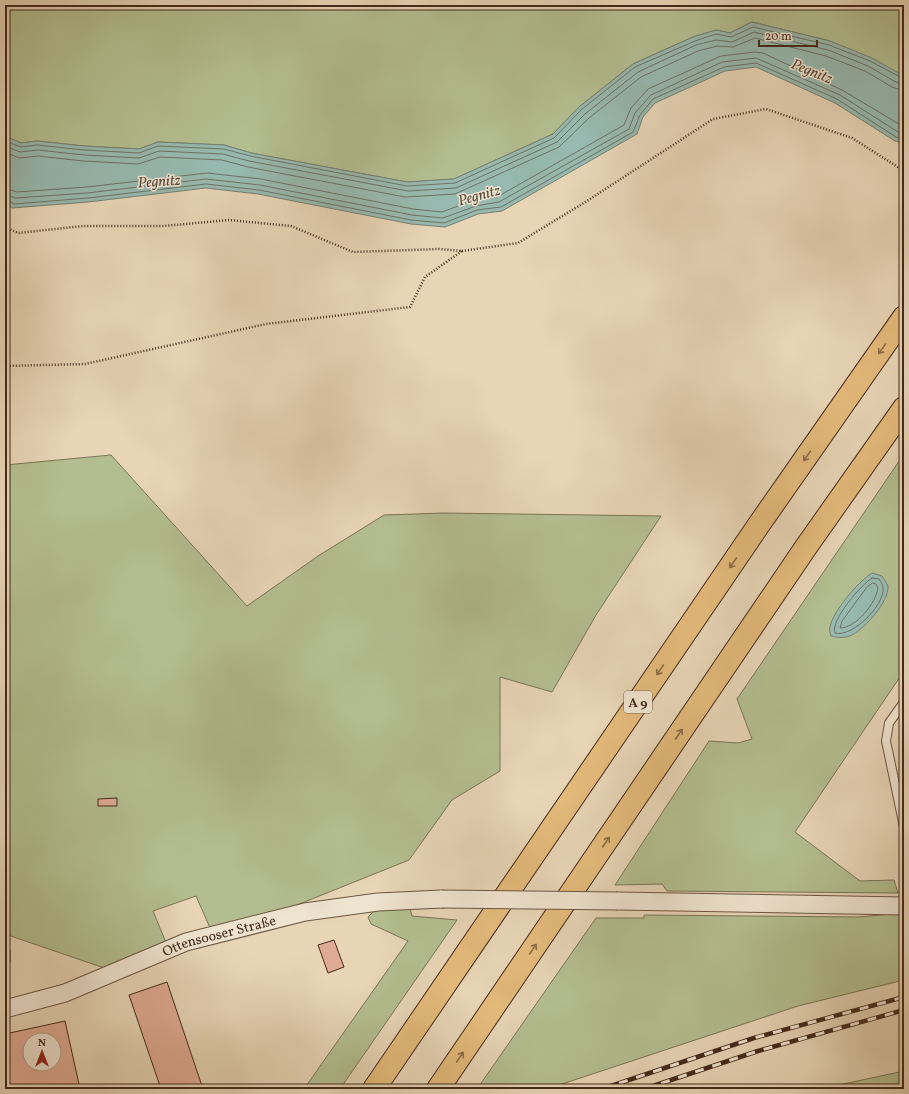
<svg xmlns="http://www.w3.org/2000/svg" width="909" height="1094" font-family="Vollkorn,serif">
<rect width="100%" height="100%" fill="#e7d5b6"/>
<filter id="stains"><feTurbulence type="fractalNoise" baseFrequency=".005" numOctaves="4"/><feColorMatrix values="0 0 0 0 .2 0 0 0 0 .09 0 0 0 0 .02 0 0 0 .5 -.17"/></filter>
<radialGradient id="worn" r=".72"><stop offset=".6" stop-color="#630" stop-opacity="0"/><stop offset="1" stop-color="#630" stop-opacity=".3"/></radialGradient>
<path fill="#b3be90" stroke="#7c7456" d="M 5,5 L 904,5 L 904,76 L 830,41 L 752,22 L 730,33 L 716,30 L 693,37 L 633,64 L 579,107 L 553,134 L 454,179 L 407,182 L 251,153 L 224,145 L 158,142 L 139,149 L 84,146 L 37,141 L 21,143 L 5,136 Z
M 904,454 L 904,671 L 795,832 L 860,881 L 894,880 L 898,893 L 667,891 L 662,884 L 615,885 L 709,741 L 738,743 L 752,739 L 737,699 Z
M 111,455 L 247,606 L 318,556 L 384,515 L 444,513 L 661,516 L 596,615 L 552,692 L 500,677 L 500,771 L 452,800 L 409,860 L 277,913 L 211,930 L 196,896 L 153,911 L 167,945 L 110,970 L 5,934 L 5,465 Z
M 377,908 L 410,908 L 412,916 L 457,920 L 340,1089 L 304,1089 L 408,941 L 371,924 L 368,917 Z
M 904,913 L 904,980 L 798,1006 L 547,1089 L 477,1089 L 596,918 L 644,918 L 644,915 L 858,917 Z
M 904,1071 L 904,1089 L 820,1089 Z"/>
<path fill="#97b9af" stroke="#768074" d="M 752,22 L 830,41 L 872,58 L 904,76 L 904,143 L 895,141 L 835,103 L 756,67 L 725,71 L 655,103 L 643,117 L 637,134 L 502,211 L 478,214 L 445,227 L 411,224 L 258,194 L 206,188 L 88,202 L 12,208 L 5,202 L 5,136 L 21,143 L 37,141 L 84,146 L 139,149 L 158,142 L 224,145 L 251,153 L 407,182 L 454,179 L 553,134 L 579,107 L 633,64 L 693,37 L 716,30 L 730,33 Z
M 872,573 L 882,576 C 883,579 887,583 888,586 C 889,602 865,628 852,635 C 846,638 838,638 831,636 C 830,633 829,630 830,627 C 833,611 858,582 872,573 Z"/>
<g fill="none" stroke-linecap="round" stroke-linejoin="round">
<path stroke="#6e7265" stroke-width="1" d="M 5,141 L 21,147 L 37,145 L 84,150 L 139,153 L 158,146 L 224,149 L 250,156 L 407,186 L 455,183 L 554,138 L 581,110 L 635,67 L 695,41 L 716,34 L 731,37 L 753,27 L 829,45 L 870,61 L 904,79
M 5,146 L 20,152 L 38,150 L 84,155 L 139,158 L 159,151 L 223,154 L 249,161 L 408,191 L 456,188 L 557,142 L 585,114 L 638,72 L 696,45 L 716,40 L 732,42 L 754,32 L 828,50 L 868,66 L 894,81 L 904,85
M 5,152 L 19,158 L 38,156 L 83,161 L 138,164 L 160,157 L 222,160 L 248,167 L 405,197 L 455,194 L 559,147 L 589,118 L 641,77 L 698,51 L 717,46 L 733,47 L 755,38 L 826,56 L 865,71 L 892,87 L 904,91
M 5,188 L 17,192 L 87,187 L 207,173 L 261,179 L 413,209 L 442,212 L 474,200 L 497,197 L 624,125 L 631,108 L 648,89 L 721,56 L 755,52 L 763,53 L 842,90 L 904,127
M 5,194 L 15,198 L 87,193 L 206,179 L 260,185 L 412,215 L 443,218 L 476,206 L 499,202 L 629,129 L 635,113 L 651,95 L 722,62 L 756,58 L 840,95 L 898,132 L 904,134
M 5,199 L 14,204 L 88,198 L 206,184 L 259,190 L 411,220 L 444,223 L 477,210 L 501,207 L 633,132 L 640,115 L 653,99 L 724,67 L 756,63 L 837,99 L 896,137 L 904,139
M 872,578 L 879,579 C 881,582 883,585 883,588 C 885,605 852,638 835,633 C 830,620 862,584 872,578 Z
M 873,583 L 876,584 L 878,588 C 876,603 856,628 840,628 L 842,621 L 867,587 Z"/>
</g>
<path fill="#dfaa93" stroke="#442a1b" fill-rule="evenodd" d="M 904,736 L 904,757 L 899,737 Z
M 117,798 L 117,806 L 98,806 L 98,799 Z
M 334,940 L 344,967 L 328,973 L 318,945 Z
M 5,950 L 10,950 L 10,962 L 5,962 Z
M 167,982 L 203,1089 L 161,1089 L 129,995 Z
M 65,1021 L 80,1089 L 5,1089 L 5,1034 ZM 30,1040 L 54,1040 L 54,1064 L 30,1064 Z"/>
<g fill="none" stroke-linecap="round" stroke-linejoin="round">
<g stroke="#6d5542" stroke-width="10">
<path id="lane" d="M 904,702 L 889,723 L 886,741 L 904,827"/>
</g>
<g stroke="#6d5542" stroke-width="19">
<g id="street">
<path d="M 618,901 L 904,906"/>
<path id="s1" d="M 5,1009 L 65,993 L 186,942 L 305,912 L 378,902 L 442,899"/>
</g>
</g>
<g stroke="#442a1b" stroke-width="24">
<path id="highway" d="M 374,1089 L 760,523 L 904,317
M 438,1089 L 806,547 L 904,408"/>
</g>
<path stroke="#442a1b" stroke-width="2.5" stroke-dasharray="1 2" stroke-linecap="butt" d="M 5,227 L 18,233 L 83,226 L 164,226 L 229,220 L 291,226 L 353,252 L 439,249 L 462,251 L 425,277 L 410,307 L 266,324 L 85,364 L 5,366
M 462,251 L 518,243 L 587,201 L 713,119 L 766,109 L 852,138 L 904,171"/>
<use href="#lane" stroke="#efe4d0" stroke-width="8"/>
<use href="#street" stroke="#efe4d0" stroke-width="17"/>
<use href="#highway" stroke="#e4ba7b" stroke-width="22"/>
<g stroke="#442a1b" stroke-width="4.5">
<path id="rail" d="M 602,1089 L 754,1038 L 904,997
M 644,1089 L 758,1051 L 904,1010"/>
</g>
<use href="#rail" stroke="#efe4d0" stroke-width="3" stroke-dasharray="9" stroke-linecap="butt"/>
<g stroke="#6d5542" stroke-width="19" stroke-linecap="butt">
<path id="street-bridge" d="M 442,899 L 618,901"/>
</g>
<use href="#street-bridge" stroke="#efe4d0" stroke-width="17"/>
</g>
<defs><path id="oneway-shaft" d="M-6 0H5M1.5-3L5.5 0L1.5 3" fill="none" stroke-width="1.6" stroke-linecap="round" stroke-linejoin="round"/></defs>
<g stroke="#8c6b46">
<use href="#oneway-shaft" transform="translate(882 349) rotate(125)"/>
<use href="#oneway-shaft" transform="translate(807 456) rotate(125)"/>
<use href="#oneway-shaft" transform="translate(733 563) rotate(124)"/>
<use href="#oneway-shaft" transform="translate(660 670) rotate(124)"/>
<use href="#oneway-shaft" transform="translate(679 734) rotate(-56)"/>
<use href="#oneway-shaft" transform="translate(606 842) rotate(-56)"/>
<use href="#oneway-shaft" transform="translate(533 949) rotate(-56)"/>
<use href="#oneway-shaft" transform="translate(460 1057) rotate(-56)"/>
</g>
<g text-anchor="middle" stroke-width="3" stroke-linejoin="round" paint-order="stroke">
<rect fill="#efe4d0" stroke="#776251" stroke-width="1" x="624" y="691" width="28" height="22" rx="3"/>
<g font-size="13" font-weight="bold" fill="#442a1b">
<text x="638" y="707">A 9</text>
</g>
<g font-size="14" fill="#442a1b" stroke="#efe4d0">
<text dy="5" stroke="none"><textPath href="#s1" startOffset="227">Ottensooser Straße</textPath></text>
</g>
<g font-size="15" font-style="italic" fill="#554739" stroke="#efe4d0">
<text transform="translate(812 71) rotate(22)" y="5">Pegnitz</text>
<text transform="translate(159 181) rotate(-4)" y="5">Pegnitz</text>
<text transform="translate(479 195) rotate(-15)" y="5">Pegnitz</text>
</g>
</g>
<rect width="909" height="1094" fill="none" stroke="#e7d5b6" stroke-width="20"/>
<rect x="6" y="6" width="897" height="1082" fill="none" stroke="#442a1b" stroke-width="2"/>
<rect x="10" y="10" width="889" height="1074" fill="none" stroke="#442a1b"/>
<g transform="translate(42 1052)"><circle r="19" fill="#efe4d0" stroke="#ab9a88"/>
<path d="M0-3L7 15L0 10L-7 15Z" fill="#8f2418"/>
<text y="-6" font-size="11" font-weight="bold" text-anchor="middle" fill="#442a1b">N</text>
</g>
<path d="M759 40v6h58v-6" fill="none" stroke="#442a1b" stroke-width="2"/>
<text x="765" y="40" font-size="12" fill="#442a1b" stroke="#efe4d0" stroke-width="3" paint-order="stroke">20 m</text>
<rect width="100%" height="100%" filter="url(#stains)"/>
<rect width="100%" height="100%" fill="url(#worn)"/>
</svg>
